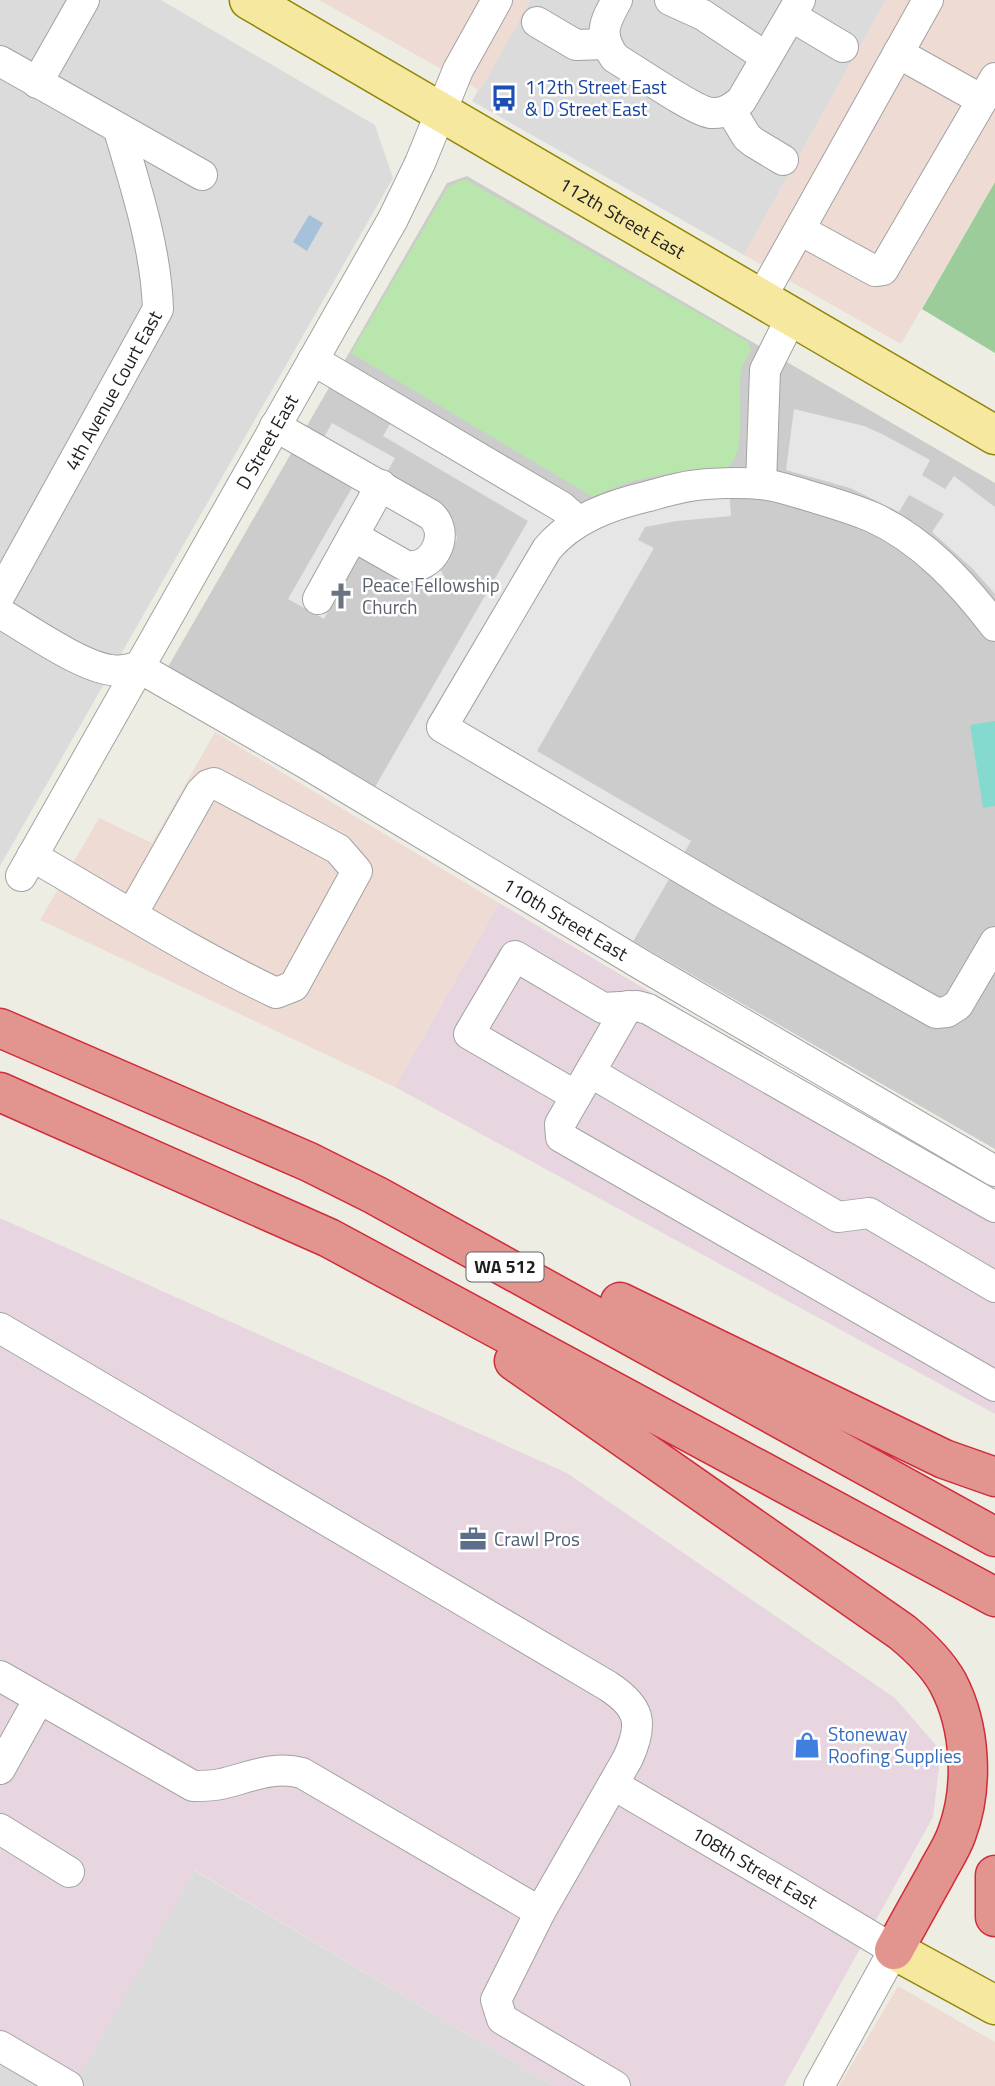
<svg xmlns="http://www.w3.org/2000/svg" width="995" height="2086" font-family="'Titillium Web',sans-serif">
<rect width="100%" height="100%" fill="#eeede4"/>
<path fill="#dcdbdb" d="M 0,0 L 161,0 L 375,125 L 393,178 L 0,866 Z
M 530,0 L 886,0 L 744,255 L 472,101 Z
M 194,1870 L 554,2086 L 0,2086 L 0,2029 L 81,2074 Z"/>
<path fill="#eedcd4" d="M 319,0 L 531,0 L 480,91 Z
M 886,0 L 995,0 L 995,182 L 901,344 L 744,255 Z
M 215,732 L 499,903 L 395,1087 L 40,920 L 99,818 L 152,843 Z
M 898,1986 L 995,2042 L 995,2086 L 839,2086 Z"/>
<path fill="#e7d6df" d="M 499,903 L 995,1195 L 995,1414 L 395,1087 Z
M 0,1218 L 567,1473 L 895,1698 L 941,1751 L 933,1817 L 784,2086 L 554,2086 L 195,1870 L 81,2075 L 0,2029 Z"/>
<path fill="#ccc" d="M 467,176 L 995,483 L 995,1149 L 165,672 L 447,183 Z"/>
<path fill="#b9e6ac" d="M 465,179 L 748,342 L 751,351 C 747,358 742,364 741,371 C 737,397 748,451 727,468 C 680,471 635,475 593,497 L 351,353 L 448,187 Z"/>
<path fill="#9ccc9a" d="M 995,182 L 995,353 L 922,309 Z"/>
<path fill="#85dacf" d="M 995,721 L 995,806 L 983,808 L 970,725 Z"/>
<path fill="#e6e6e6" d="M 402,404 L 584,510 L 728,474 L 731,516 L 677,521 L 645,527 L 638,540 L 654,548 L 537,751 L 691,841 L 631,945 L 371,794 L 528,521 L 383,436 Z
M 794,409 L 864,426 L 884,435 L 930,460 L 922,475 L 945,489 L 954,476 L 995,507 L 995,594 L 973,569 L 932,532 L 944,514 L 909,495 L 899,512 L 850,488 L 786,470 Z
M 332,423 L 395,458 L 386,474 L 448,513 L 453,520 L 457,538 L 450,556 L 440,569 L 449,585 L 428,597 L 418,579 L 402,580 L 360,556 L 324,619 L 288,599 L 353,486 L 311,461 Z"/>
<path fill="#a6c1da" d="M 309,215 L 323,223 L 307,251 L 293,242 Z"/>
<g fill="none" stroke-linecap="round" stroke-linejoin="round">
<g stroke="#a2a2a2" stroke-width="32">
<g id="minor">
<path d="M 617,0 C 604,23 598,35 615,58 C 634,69 694,111 711,113 C 724,114 732,108 741,101 L 800,0"/>
<path d="M 670,0 L 703,15 L 766,57"/>
<path d="M 791,16 L 843,47"/>
<path d="M 537,22 L 576,45 L 606,44"/>
<path d="M 898,53 L 982,100"/>
<path d="M 0,61 L 202,175"/>
<path d="M 37,83 L 84,0"/>
<path d="M 730,109 L 747,137 L 753,142 L 783,160"/>
<path d="M 800,230 L 875,271 L 883,270 L 995,78"/>
<path d="M 761,298 L 928,0"/>
<path d="M 313,360 L 562,507 L 578,521"/>
<path d="M 275,426 L 431,515 C 451,534 434,570 406,566 L 353,536"/>
<path d="M 761,484 L 765,370 L 792,316"/>
<path id="s1" d="M 0,595 L 158,309 C 156,248 136,188 119,130"/>
<path d="M 318,599 L 381,485"/>
<path id="s2" d="M 0,613 C 28,629 80,666 111,670 C 120,672 129,669 138,667 L 307,764 L 642,965 L 995,1171"/>
<path d="M 995,626 C 962,583 923,540 872,517 C 851,508 829,502 806,495 C 792,491 775,485 760,484 C 741,482 708,483 690,486 C 677,488 663,492 649,496 C 611,505 573,518 547,549 L 442,727 L 725,894 L 936,1013 L 947,1012 L 958,1005 L 995,942"/>
<path d="M 32,856 C 113,903 192,953 276,993 L 294,986 L 357,871 L 338,849 L 214,783 L 208,785 L 201,792 L 132,914"/>
<path id="s3" d="M 21,876 L 393,219 L 420,163 L 458,70 L 497,0"/>
<path d="M 628,1006 L 560,1124 L 561,1137 L 995,1386"/>
<path d="M 590,1072 L 838,1217 L 869,1213 L 995,1287"/>
<path d="M 576,1096 L 469,1034 L 515,956 L 603,1008 L 637,1006 L 648,1009 L 995,1207"/>
<path d="M 0,1328 L 608,1686 C 640,1707 644,1723 628,1758 L 540,1912 L 496,2000 L 502,2019 L 615,2086"/>
<path d="M 0,1676 L 193,1786 C 202,1786 212,1786 221,1784 C 248,1778 273,1765 302,1773 L 540,1912"/>
<path d="M 0,1769 L 39,1699"/>
<path id="s4" d="M 614,1785 L 792,1889 L 894,1950 L 819,2086"/>
<path d="M 0,1829 L 69,1872"/>
<path d="M 0,2046 L 68,2086"/>
</g>
</g>
<g stroke="#908607" stroke-width="41">
<g id="major">
<path id="s5" d="M 249,0 L 995,435"/>
<path d="M 894,1950 L 995,2005"/>
</g>
</g>
<g stroke="#d12c3a" stroke-width="41">
<path id="highway" d="M 0,1028 L 309,1162 L 375,1195 L 995,1537
M 0,1092 L 329,1238 L 995,1597
M 620,1302 L 944,1459 L 995,1477
M 514,1361 L 902,1632 C 919,1646 937,1663 948,1683 C 971,1727 974,1787 957,1833 C 952,1848 942,1862 935,1876 C 921,1901 907,1926 894,1950
M 995,1875 L 995,1917"/>
</g>
<use href="#minor" stroke="#fff" stroke-width="30"/>
<use href="#major" stroke="#f7e8a0" stroke-width="38"/>
<use href="#highway" stroke="#e2958f" stroke-width="38"/>
</g>
<defs>
<g id="bus-bare" transform="scale(2.1)"><path d="M-5-6H5V4H4V6H2V4H-2V6H-4V4H-5ZM-3.5-4V0h7V-4ZM-3.5 1.2v1.5H-2V1.2ZM2 1.2v1.5H3.5V1.2Z" fill="#1a4fb4" stroke="#fff" stroke-width="2.5" paint-order="stroke"/></g>
<g id="church-bare" transform="scale(2.1)"><path d="M-1.2-6h2.4v3.5h3.3v2.4h-3.3V6h-2.4V-.1h-3.3v-2.4h3.3Z" fill="#6b7280" stroke="#fff" stroke-width="2.5" paint-order="stroke"/></g>
<g id="office-bare" transform="scale(2.1)"><path d="M-6-3h4V-5.5h4V-3h4V5H-6ZM-1-4.5V-3h2v-1.5ZM-6 0V1H6V0Z" fill="#5c6f8a" stroke="#fff" stroke-width="2.5" paint-order="stroke"/></g>
<g id="shop-bare" transform="scale(2.1)"><path d="M-5-2.5h2.3a2.7 3.5 0 0 1 5.4 0H5L5.5 6h-11ZM-1.5-2.5h3a1.5 2.3 0 0 0-3 0Z" fill="#3f7fe0" stroke="#fff" stroke-width="2.5" paint-order="stroke"/></g>
</defs>
<g fill-rule="evenodd">
<use href="#bus-bare" x="504" y="98"/>
<use href="#church-bare" x="341" y="596"/>
<use href="#office-bare" x="473" y="1539"/>
<use href="#shop-bare" x="807" y="1745"/>
</g>
<g text-anchor="middle" stroke-width="5" stroke-linejoin="round" paint-order="stroke">
<rect fill="#fff" stroke="#626262" stroke-width="2" x="466.5" y="1252.5" width="77" height="29" rx="5"/>
<g font-size="18" font-weight="bold" fill="#1e1e1e">
<text x="505" y="1273">WA 512</text>
</g>
<g font-size="19" fill="#164399" stroke="#fff" text-anchor="start">
<text x="525" y="94">112th Street East<tspan x="525" dy="22">&amp; D Street East</tspan></text>
</g>
<g font-size="19" fill="#1e1e1e" stroke="#fff">
<text dy="7" stroke="none"><textPath href="#s5" startOffset="432">112th Street East</textPath></text>
<text dy="7" stroke="none"><textPath href="#s1" startOffset="234">4th Avenue Court East</textPath></text>
<text dy="7" stroke="none"><textPath href="#s3" startOffset="499">D Street East</textPath></text>
<text dy="7" stroke="none"><textPath href="#s2" startOffset="649">110th Street East</textPath></text>
<text dy="7" stroke="none"><textPath href="#s4" startOffset="163">108th Street East</textPath></text>
</g>
<g font-size="19" fill="#5b616d" stroke="#fff" text-anchor="start">
<text x="362" y="592">Peace Fellowship<tspan x="362" dy="22">Church</tspan></text>
</g>
<g font-size="19" fill="#4e5e75" stroke="#fff" text-anchor="start">
<text x="494" y="1546">Crawl Pros</text>
</g>
<g font-size="19" fill="#366cbe" stroke="#fff" text-anchor="start">
<text x="828" y="1741">Stoneway<tspan x="828" dy="22">Roofing Supplies</tspan></text>
</g>
</g>
</svg>
